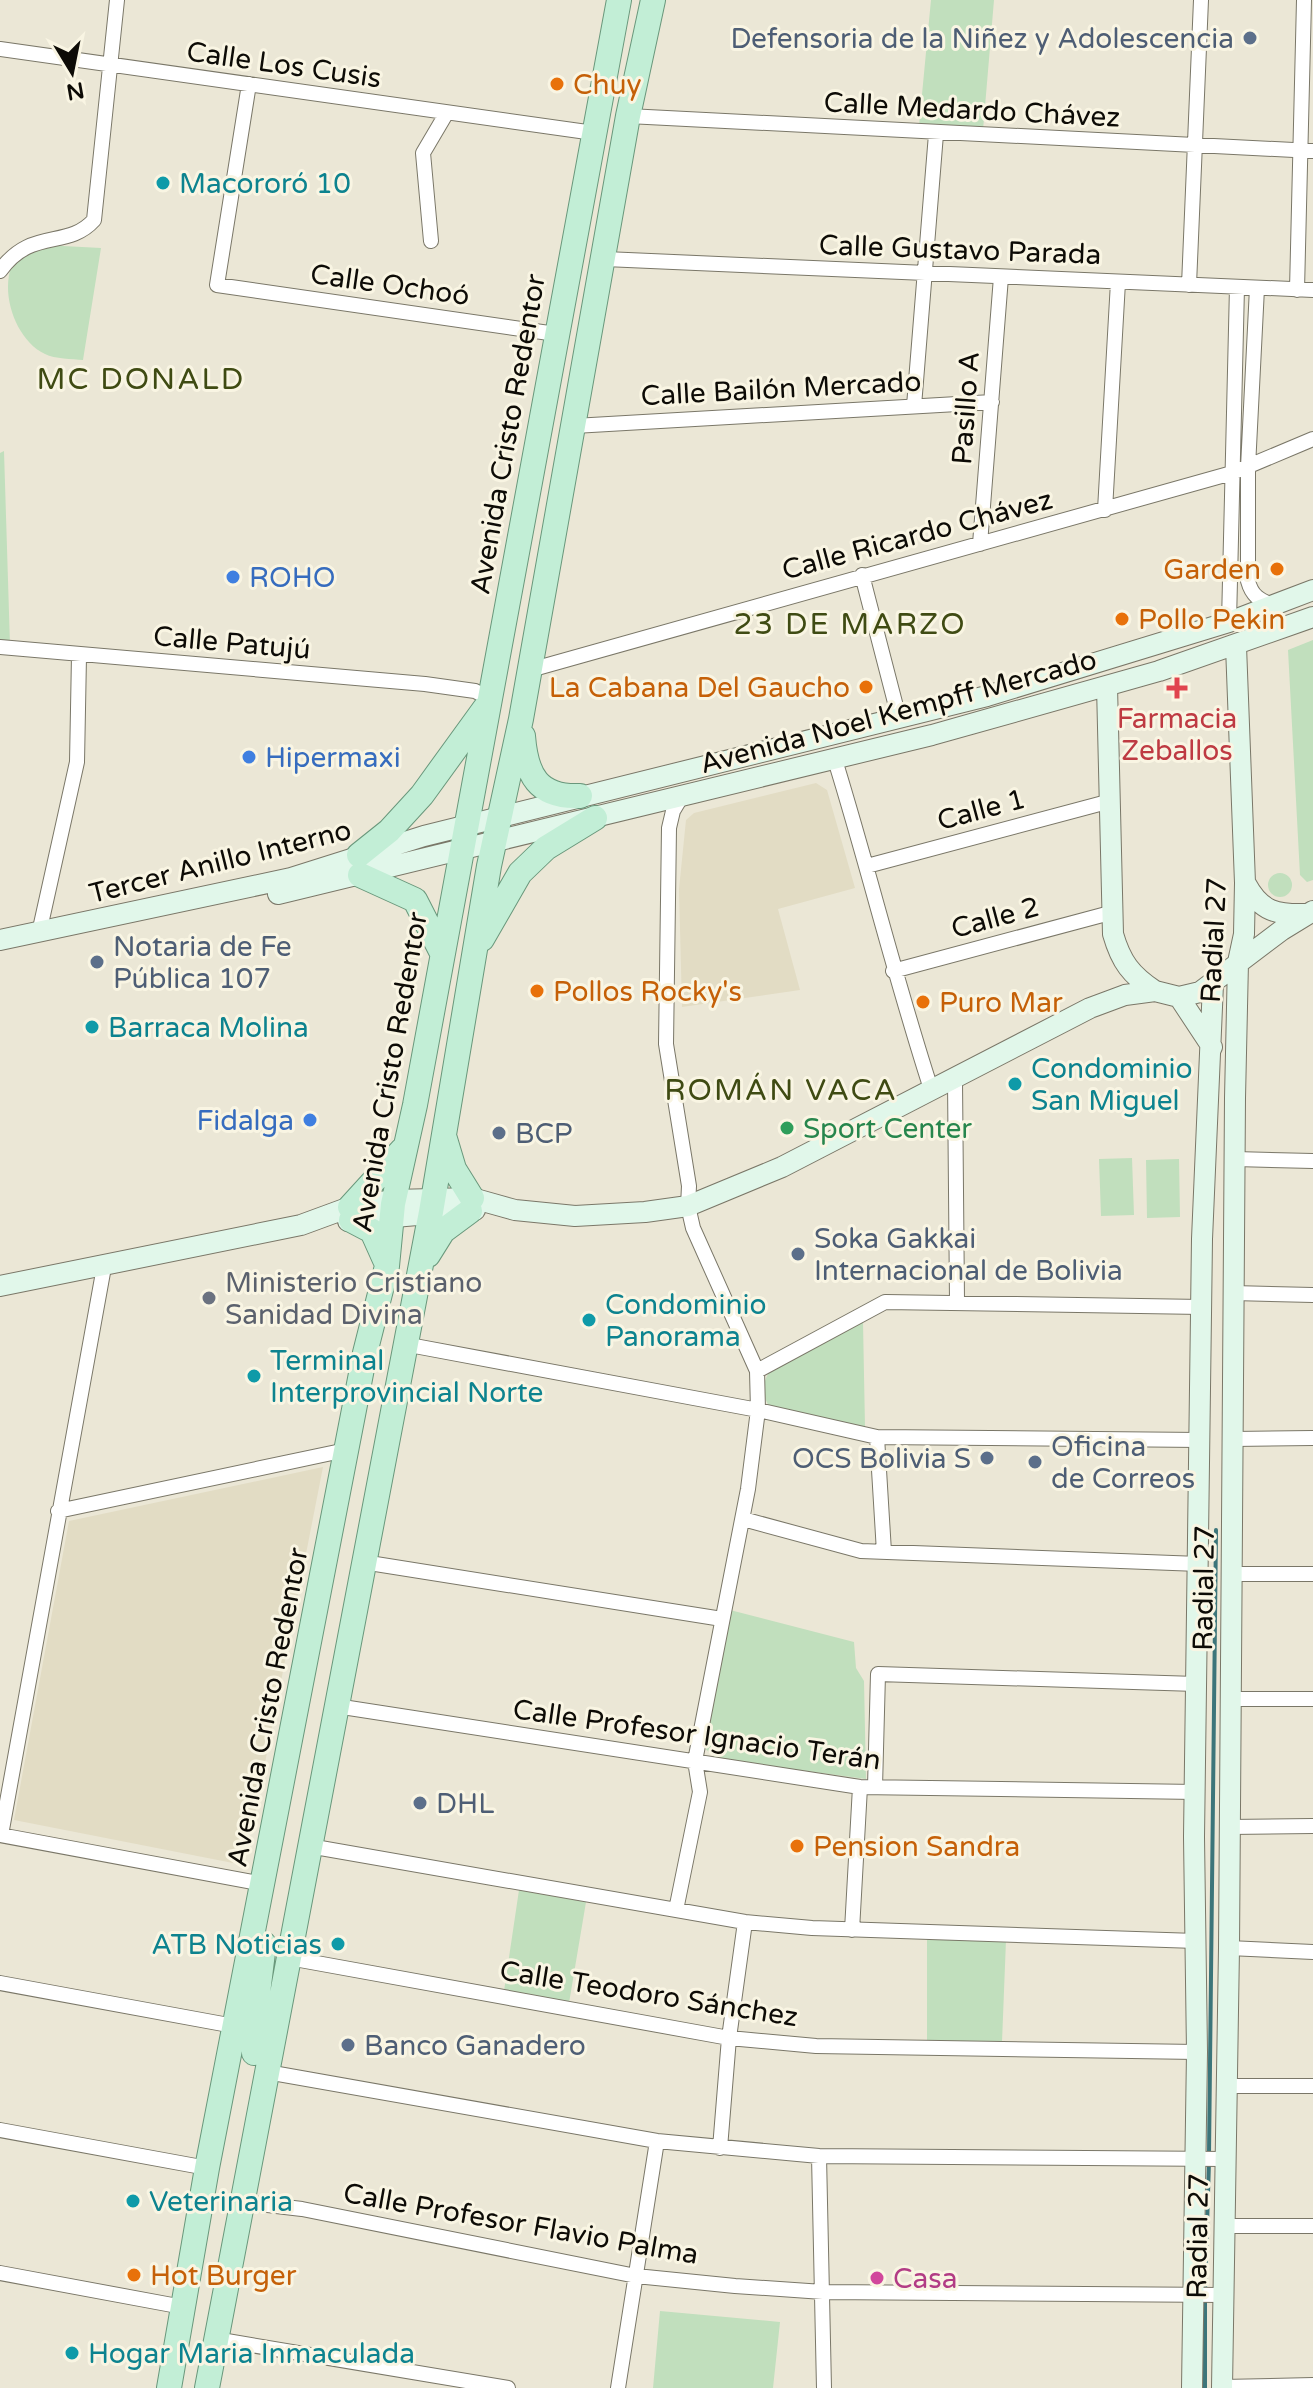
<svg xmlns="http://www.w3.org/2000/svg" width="1313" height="2388" font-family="'Varela Round',sans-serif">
<rect width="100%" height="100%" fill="#ebe7d6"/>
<path fill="#e2dcc4" d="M 816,783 L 827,790 L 855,888 L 778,909 L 800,990 L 682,1007 L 679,889 L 686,820 L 694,813 Z
M 323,1467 L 255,1814 L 240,1858 L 233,1863 L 14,1820 L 69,1521 Z"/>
<path fill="#c1dfbd" d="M 931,0 L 994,0 L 983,130 L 919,126 Z
M 44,245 L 101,248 L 83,360 C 72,359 55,359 45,354 C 16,340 0,294 12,265 C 19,256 34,251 44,245 Z
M 4,451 L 10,645 L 0,643 L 0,453 Z
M 1313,640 L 1313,880 L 1307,882 L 1300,875 L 1288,650 Z
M1268 885a12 12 0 1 1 24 0a12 12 0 1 1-24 0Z
M 1132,1158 L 1134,1215 L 1101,1216 L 1099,1159 Z
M 1179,1159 L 1180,1217 L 1147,1218 L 1146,1160 Z
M 863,1322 L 865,1427 L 771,1409 C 762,1397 761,1382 771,1370 Z
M 730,1610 L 854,1642 L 856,1668 L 864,1681 L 866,1779 L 717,1759 L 701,1745 Z
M 519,1890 L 586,1902 L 569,2003 L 504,1991 Z
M 927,1938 L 1006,1940 L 1002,2042 L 927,2041 Z
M 660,2311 L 780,2322 L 773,2388 L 653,2388 Z"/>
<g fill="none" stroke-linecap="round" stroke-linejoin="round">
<path stroke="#3c757a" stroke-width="4" d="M 1209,2154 L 1216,1530
M 1205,2290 L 1209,2162
M 1205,2298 L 1205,2388"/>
<g stroke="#7a7768" stroke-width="16">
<path id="street" d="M 0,49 L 594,133
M 249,84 L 217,285 L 556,334
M 628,116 L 1313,151
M 431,241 L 423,153 L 446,114
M 605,259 L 1313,290
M 0,271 C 31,227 67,250 94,220 L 117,0
M 1189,285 L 1201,0
M 1257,288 L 1248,467 L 1248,581 C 1252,596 1259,600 1274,606
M 1297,290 L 1304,0
M 914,406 L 936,134
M 574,426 L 992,402
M 1105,510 L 1118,282
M 980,544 L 1001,277
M 862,575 L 899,718
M 1229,622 L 1237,287
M 0,647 L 425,684 L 475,691 L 489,698
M 530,670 L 1232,473 L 1313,439
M 835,760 C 869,870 896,982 932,1092
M 867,866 L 1107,802
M 39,933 L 77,762 L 79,656
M 893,971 L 1110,913
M 955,1081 L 957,1301
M 1235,1159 L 1313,1161
M 1233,1293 L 1313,1295
M 404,1344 L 758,1410 L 877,1437 L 1201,1440
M 757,1371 L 885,1302 L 1202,1307
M 877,1437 L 884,1552
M 1233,1439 L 1313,1438
M 58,1511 L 346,1450
M 743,1519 L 861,1551 L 1199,1564
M 363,1562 L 722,1619
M 1231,1574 L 1313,1574
M 1230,1699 L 1313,1699
M 336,1706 L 860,1787 L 1196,1792
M 875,1787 L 878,1674 L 1196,1684
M 1229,1827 L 1313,1826
M 0,1835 L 263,1884
M 1,1835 L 104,1267
M 309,1846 L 745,1922 L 812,1928 L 1196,1941
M 676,1910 L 700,1792 L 695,1761 L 748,1489 L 758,1410 L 757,1371 L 693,1228 L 688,1206 L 689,1186 L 666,1044 L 669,828 L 673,811 L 682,796
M 852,1930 L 860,1787
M 1229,1948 L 1313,1952
M 289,1958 L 729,2038 L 816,2046 L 1197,2052
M 0,1983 L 234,2026
M 267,2072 L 657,2141 L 819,2156 L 1226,2159
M 1227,2086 L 1313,2086
M 0,2130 L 207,2168
M 720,2148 L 729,2038 L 745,1922
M 819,2156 L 824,2388
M 242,2202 L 302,2209 L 636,2276 L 735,2286 L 823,2292 L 1224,2295
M 1225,2226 L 1313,2226
M 0,2273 L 183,2307
M 215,2339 L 508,2388
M 1222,2387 L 1313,2385
M 618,2388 L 657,2141"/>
</g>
<g stroke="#7a7768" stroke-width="22">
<path id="secondary" d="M 1107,686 L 1113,934 C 1121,962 1131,975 1155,991
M 1246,884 C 1261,912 1277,915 1307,914
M 278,894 L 932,735 L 1159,671 L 1313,617
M 0,940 L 291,878 L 424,836 L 987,696 L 1229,622 L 1313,590
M 1179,997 L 1212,1047
M 348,1221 L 475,1210
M 0,1286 L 301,1225 L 350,1207 L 394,1200 L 472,1198 L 515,1210 L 575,1216 L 645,1212 L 688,1206 L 782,1167 L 1090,1008 L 1125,995 L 1155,991 L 1179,997 L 1200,992 L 1282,930 L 1313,911
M 1192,2388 L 1197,2052 L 1194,1837 L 1202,1239 L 1213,984
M 1222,2388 L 1229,1948 L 1235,1098 L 1238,962 L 1244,934 L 1245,883 L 1236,646"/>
</g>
<g stroke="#69977b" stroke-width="26">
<path id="primary" d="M 523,736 C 526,775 538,798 580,796
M 359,855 L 389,831 L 422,795 L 485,708
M 360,875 L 415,900 L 441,951
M 482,939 L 520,873 L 546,848 L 595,818
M 445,1139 L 454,1169 L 472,1198
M 350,1207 L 402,1150
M 351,1220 L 372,1231 L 385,1260
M 428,1255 L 443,1231 L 470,1211
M 264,1944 C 262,1961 251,2045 254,2053 L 266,2051 L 273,2034
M 169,2388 L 207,2168 L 365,1353 L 387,1266 L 393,1204 L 415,1105 L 619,0
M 207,2388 L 431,1212 L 489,866 L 521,719 L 628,116 L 653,0"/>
</g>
<use href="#street" stroke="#fff" stroke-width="14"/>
<use href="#secondary" stroke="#e1f7ea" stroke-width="20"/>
<use href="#primary" stroke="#c2eed6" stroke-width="24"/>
</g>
<g fill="#5c6f8a" stroke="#f9f5e3" stroke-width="3">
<circle cx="1250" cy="38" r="8"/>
<circle cx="97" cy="962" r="8"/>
<circle cx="499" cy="1133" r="8"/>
<circle cx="798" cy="1254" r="8"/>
<circle cx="987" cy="1458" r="8"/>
<circle cx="1035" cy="1462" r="8"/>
<circle cx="420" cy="1803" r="8"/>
<circle cx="348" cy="2045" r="8"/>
</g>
<g fill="#e8710a" stroke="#f9f5e3" stroke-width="3">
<circle cx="557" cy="84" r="8"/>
<circle cx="1277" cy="569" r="8"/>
<circle cx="1122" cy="619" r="8"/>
<circle cx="866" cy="687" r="8"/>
<circle cx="537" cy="991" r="8"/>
<circle cx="923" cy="1002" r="8"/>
<circle cx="797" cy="1846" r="8"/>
<circle cx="134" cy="2275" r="8"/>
</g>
<g fill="#0f9aa8" stroke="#f9f5e3" stroke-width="3">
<circle cx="163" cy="183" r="8"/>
<circle cx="92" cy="1027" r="8"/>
<circle cx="1015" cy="1084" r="8"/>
<circle cx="589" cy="1320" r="8"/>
<circle cx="254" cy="1376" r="8"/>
<circle cx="338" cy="1944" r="8"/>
<circle cx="133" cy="2201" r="8"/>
<circle cx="72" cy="2353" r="8"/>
</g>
<g fill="#3f7fe0" stroke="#f9f5e3" stroke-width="3">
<circle cx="233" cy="577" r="8"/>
<circle cx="249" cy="757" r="8"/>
<circle cx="310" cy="1120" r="8"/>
</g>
<path fill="#e0444e" stroke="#f9f5e3" stroke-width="3" d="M1173 676h8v8h8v8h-8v8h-8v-8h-8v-8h8z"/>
<circle fill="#2e9e5b" stroke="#f9f5e3" stroke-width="3" cx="787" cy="1128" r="8"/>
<circle fill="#6b7280" stroke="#f9f5e3" stroke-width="3" cx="209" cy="1298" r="8"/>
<circle fill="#d1479c" stroke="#f9f5e3" stroke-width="3" cx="877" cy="2278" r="8"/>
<g text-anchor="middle" stroke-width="6" stroke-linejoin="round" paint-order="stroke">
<g font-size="28" fill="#4e5e75" stroke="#f9f5e3" text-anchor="start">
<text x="1234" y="48" text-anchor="end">Defensoria de la Niñez y Adolescencia</text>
<text x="113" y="956">Notaria de Fe<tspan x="113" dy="32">Pública 107</tspan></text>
<text x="515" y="1143">BCP</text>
<text x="814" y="1248">Soka Gakkai<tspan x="814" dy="32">Internacional de Bolivia</tspan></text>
<text x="1051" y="1456">Oficina<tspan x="1051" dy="32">de Correos</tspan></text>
<text x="971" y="1468" text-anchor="end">OCS Bolivia S</text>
<text x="436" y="1813">DHL</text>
<text x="364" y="2055">Banco Ganadero</text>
</g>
<g font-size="28" fill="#0d0b06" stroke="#f9f5e3">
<text transform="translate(284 64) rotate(8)" y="10">Calle Los Cusis</text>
<text transform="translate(972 109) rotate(3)" y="10">Calle Medardo Chávez</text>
<text transform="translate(960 249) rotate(2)" y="10">Calle Gustavo Parada</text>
<text transform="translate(390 284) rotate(8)" y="10">Calle Ochoó</text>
<text transform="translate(781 388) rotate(-3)" y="10">Calle Bailón Mercado</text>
<text transform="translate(965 408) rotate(-86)" y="10">Pasillo A</text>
<text transform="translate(507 434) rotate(-80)" y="10">Avenida Cristo Redentor</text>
<text transform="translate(917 534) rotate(-15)" y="10">Calle Ricardo Chávez</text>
<text transform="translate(232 642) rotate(5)" y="10">Calle Patujú</text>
<text transform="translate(898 711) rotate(-15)" y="10">Avenida Noel Kempff Mercado</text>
<text transform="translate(981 809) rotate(-15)" y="10">Calle 1</text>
<text transform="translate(220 861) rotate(-14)" y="10">Tercer Anillo Interno</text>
<text transform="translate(995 917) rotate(-15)" y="10">Calle 2</text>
<text transform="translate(1213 940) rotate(-87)" y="10">Radial 27</text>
<text transform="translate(389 1072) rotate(-80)" y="10">Avenida Cristo Redentor</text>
<text transform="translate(1203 1588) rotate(-89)" y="10">Radial 27</text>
<text transform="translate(267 1707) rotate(-79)" y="10">Avenida Cristo Redentor</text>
<text transform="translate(697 1734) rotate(8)" y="10">Calle Profesor Ignacio Terán</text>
<text transform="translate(649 1993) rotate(9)" y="10">Calle Teodoro Sánchez</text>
<text transform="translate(521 2223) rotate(10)" y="10">Calle Profesor Flavio Palma</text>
<text transform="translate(1197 2236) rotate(-89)" y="10">Radial 27</text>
</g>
<g font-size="28" fill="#c56008" stroke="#f9f5e3" text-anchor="start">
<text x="573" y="94">Chuy</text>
<text x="1261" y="579" text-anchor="end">Garden</text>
<text x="1138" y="629">Pollo Pekin</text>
<text x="850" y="697" text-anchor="end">La Cabana Del Gaucho</text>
<text x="553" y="1001">Pollos Rocky's</text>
<text x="939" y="1012">Puro Mar</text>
<text x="813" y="1856">Pension Sandra</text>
<text x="150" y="2285">Hot Burger</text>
</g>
<g font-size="28" fill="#0d838f" stroke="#f9f5e3" text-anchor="start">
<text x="179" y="193">Macororó 10</text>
<text x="108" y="1037">Barraca Molina</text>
<text x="1031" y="1078">Condominio<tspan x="1031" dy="32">San Miguel</tspan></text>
<text x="605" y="1314">Condominio<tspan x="605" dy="32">Panorama</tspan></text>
<text x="270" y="1370">Terminal<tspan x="270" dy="32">Interprovincial Norte</tspan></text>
<text x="322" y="1954" text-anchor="end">ATB Noticias</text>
<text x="149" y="2211">Veterinaria</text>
<text x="88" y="2363">Hogar Maria Inmaculada</text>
</g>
<g font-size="28" fill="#366cbe" stroke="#f9f5e3" text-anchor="start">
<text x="249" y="587">ROHO</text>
<text x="265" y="767">Hipermaxi</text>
<text x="294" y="1130" text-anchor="end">Fidalga</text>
</g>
<g font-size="28" fill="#be3a42" stroke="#f9f5e3">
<text x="1177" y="728">Farmacia<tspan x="1177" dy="32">Zeballos</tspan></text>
</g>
<g font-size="28" fill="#27864d" stroke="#f9f5e3" text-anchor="start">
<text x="803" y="1138">Sport Center</text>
</g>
<g font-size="28" fill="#5b616d" stroke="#f9f5e3" text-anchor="start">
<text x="225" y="1292">Ministerio Cristiano<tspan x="225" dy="32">Sanidad Divina</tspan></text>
</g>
<g font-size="28" fill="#b23c85" stroke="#f9f5e3" text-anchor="start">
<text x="893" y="2288">Casa</text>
</g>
<g font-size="30" letter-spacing="2" fill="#3f4b13" stroke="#f9f5e3">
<text x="141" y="389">MC DONALD</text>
<text x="850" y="634">23 DE MARZO</text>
<text x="781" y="1100">ROMÁN VACA</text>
</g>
</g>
<g transform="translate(72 72) rotate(170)" stroke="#f9f5e3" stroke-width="6" paint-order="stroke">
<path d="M0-6L14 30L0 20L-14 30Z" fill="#0d0b06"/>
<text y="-12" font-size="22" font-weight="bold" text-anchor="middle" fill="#0d0b06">N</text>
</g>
</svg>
